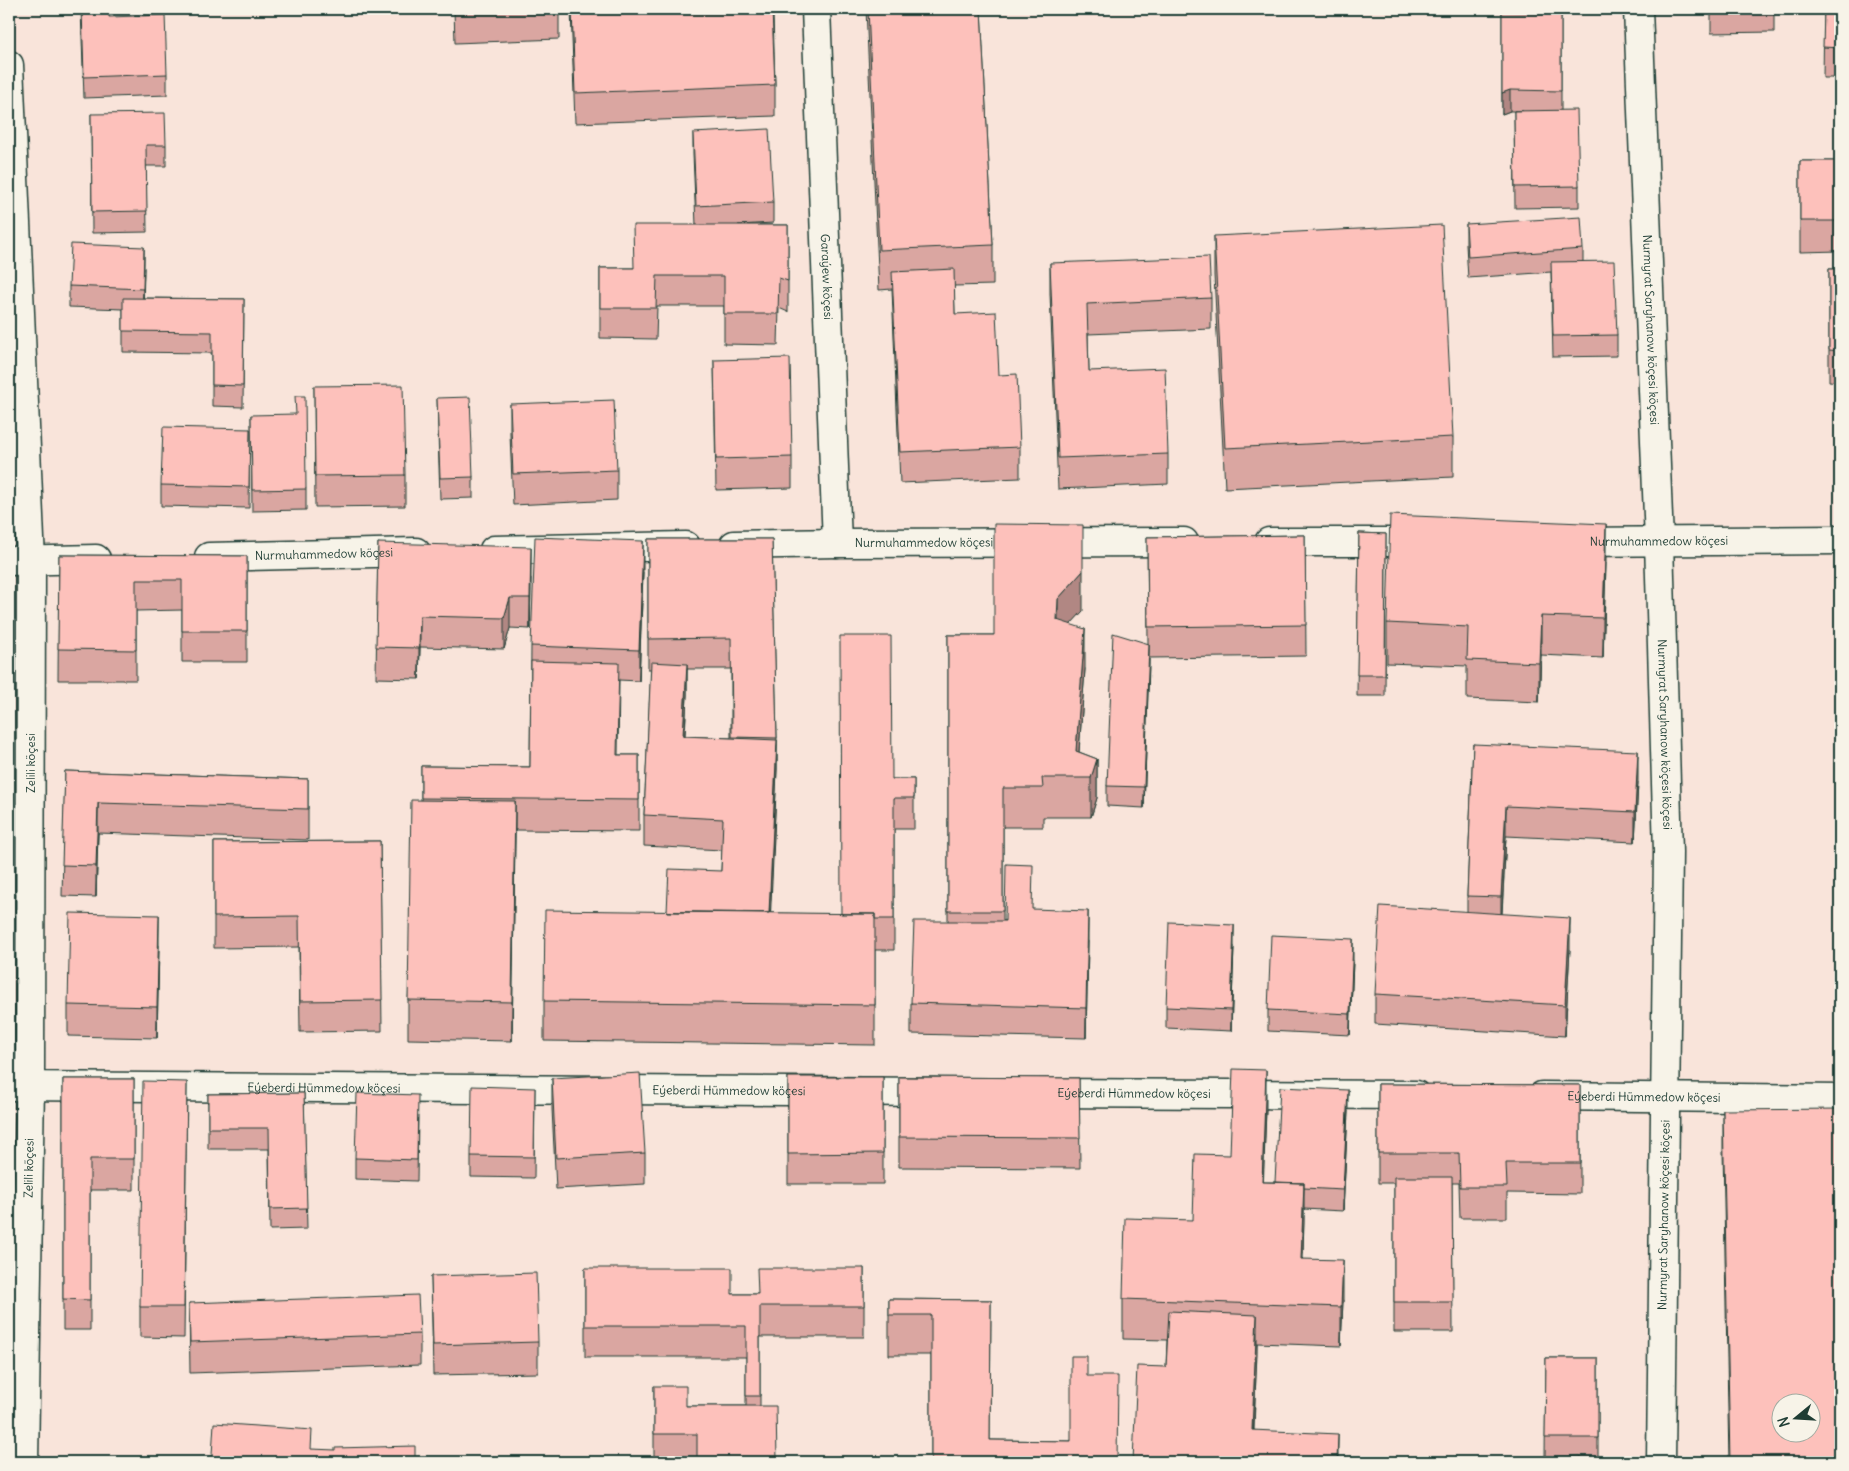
<svg xmlns="http://www.w3.org/2000/svg" width="1849" height="1471" font-family="Delius,sans-serif">
<rect width="100%" height="100%" fill="#f9e4da"/>
<filter id="ink" filterUnits="userSpaceOnUse"><feTurbulence type="fractalNoise" baseFrequency=".02" numOctaves="2"/><feDisplacementMap in="SourceGraphic" scale="10" xChannelSelector="R" yChannelSelector="G"/><feConvolveMatrix kernelMatrix="1 2 1 2 8 2 1 2 1" color-interpolation-filters="sRGB"/></filter>
<g filter="url(#ink)">
<g fill="none" stroke-linecap="round" stroke-linejoin="round">
<g stroke="#1f3d34" stroke-width="31">
<g id="street">
<path id="s1" d="M 816,9 L 837,543"/>
<path id="s2" d="M 1638,9 L 1659,542 L 1668,852 L 1661,1462"/>
<path d="M 9,65 L 31,561 L 30,1085 L 24,1462"/>
<path d="M 1269,542 L 1426,542"/>
<path id="s3" d="M 1569,542 L 1840,540"/>
<path id="s4" d="M 734,545 L 837,543 L 1184,542"/>
<path d="M 494,550 L 686,546"/>
<path id="s5" d="M 209,557 L 416,552"/>
<path d="M 9,561 L 96,559"/>
<path id="s6" d="M 9,1086 L 936,1092"/>
<path id="s7" d="M 1042,1093 L 1416,1095"/>
<path id="s8" d="M 1542,1096 L 1840,1099"/>
</g>
</g>
<use href="#street" stroke="#f7f3e8" stroke-width="28"/>
</g>
<path fill="#daa6a1" stroke="#1f3d34" fill-rule="evenodd" d="M 81,9 L 109,9 L 109,17 L 167,74 L 167,95 L 84,98 Z
M 454,9 L 559,9 L 559,39 L 455,43 Z
M 571,9 L 781,9 L 781,12 L 773,13 L 775,85 L 775,116 L 575,123 Z
M 866,9 L 981,9 L 993,245 L 993,285 L 954,286 L 955,314 L 999,375 L 1020,447 L 1020,478 L 900,483 L 892,289 L 879,290 Z
M 1711,9 L 1774,9 L 1774,32 L 1711,33 Z
M 1824,9 L 1840,9 L 1840,78 L 1823,78 Z
M 1502,12 L 1561,13 L 1561,110 L 1579,186 L 1579,207 L 1515,208 L 1514,111 L 1523,111 L 1510,111 L 1502,114 Z
M 91,114 L 166,145 L 166,166 L 146,166 L 147,232 L 92,233 Z
M 693,133 L 773,202 L 773,223 L 738,225 L 788,225 L 788,312 L 779,308 L 778,345 L 724,344 L 724,306 L 657,306 L 656,339 L 600,338 L 600,268 L 634,268 L 696,225 L 693,154 Z
M 1800,161 L 1840,161 L 1840,251 L 1800,252 Z
M 1466,224 L 1583,249 L 1583,261 L 1617,335 L 1617,356 L 1553,357 L 1551,272 L 1468,278 L 1466,245 Z
M 1214,236 L 1453,437 L 1453,477 L 1225,488 L 1214,275 Z
M 1050,263 L 1211,298 L 1211,329 L 1088,334 L 1089,371 L 1168,454 L 1168,484 L 1058,489 L 1050,294 Z
M 144,268 L 143,298 L 244,299 L 243,407 L 212,406 L 212,353 L 123,352 L 123,309 L 69,307 L 69,286 Z
M 1829,269 L 1840,269 L 1840,382 L 1829,381 Z
M 714,360 L 792,457 L 792,488 L 716,490 Z
M 314,386 L 405,475 L 405,506 L 315,507 Z
M 437,398 L 473,477 L 473,498 L 440,499 Z
M 510,404 L 617,470 L 617,500 L 513,505 L 510,435 Z
M 251,415 L 306,489 L 306,510 L 252,511 Z
M 250,429 L 249,508 L 161,506 L 161,485 Z
M 1359,533 L 1386,534 L 1385,696 L 1357,696 Z
M 1305,535 L 1306,656 L 1149,658 L 1144,808 L 1107,806 L 1107,786 L 1148,643 L 1147,537 Z
M 648,539 L 772,539 L 777,738 L 777,769 L 770,913 L 841,914 L 892,779 L 914,779 L 914,829 L 894,829 L 894,950 L 875,950 L 875,1045 L 544,1041 L 544,1001 L 721,871 L 722,850 L 644,846 L 644,815 L 651,669 L 648,669 ZM 687,669 L 731,669 L 731,738 L 685,736 L 687,695 Z
M 378,543 L 531,578 L 530,629 L 510,628 L 504,649 L 420,647 L 419,679 L 376,678 Z
M 59,555 L 247,556 L 247,662 L 182,662 L 182,610 L 136,611 L 136,680 L 58,680 Z
M 1606,563 L 1603,658 L 1541,655 L 1539,702 L 1467,699 L 1467,666 L 1387,663 L 1387,623 Z
M 643,572 L 639,681 L 619,680 L 618,755 L 639,755 L 639,831 L 515,830 L 512,1041 L 408,1039 L 408,1000 L 421,800 L 421,766 L 530,767 L 531,646 Z
M 1083,611 L 1070,624 L 1085,669 L 1079,752 L 1097,759 L 1097,798 L 1091,817 L 1043,817 L 1043,827 L 1003,827 L 1003,921 L 1033,909 L 1088,941 L 1086,1038 L 911,1034 L 911,1003 L 948,921 L 948,635 L 994,635 Z
M 1473,744 L 1638,782 L 1635,842 L 1506,836 L 1502,914 L 1570,949 L 1565,1036 L 1375,1024 L 1375,994 L 1467,912 L 1467,896 Z
M 65,771 L 308,779 L 308,840 L 98,833 L 96,897 L 62,896 Z
M 380,841 L 382,1031 L 300,1032 L 299,947 L 214,948 L 214,842 Z
M 159,945 L 157,1038 L 68,1036 L 68,1005 Z
M 1234,946 L 1231,1031 L 1166,1028 L 1166,1007 Z
M 1353,960 L 1350,1035 L 1268,1031 L 1268,1010 Z
M 788,1077 L 883,1077 L 883,1184 L 788,1184 Z
M 899,1077 L 1079,1078 L 1080,1168 L 899,1167 Z
M 552,1078 L 645,1153 L 645,1184 L 556,1189 L 552,1109 Z
M 63,1079 L 134,1079 L 134,1190 L 90,1190 L 90,1330 L 63,1330 Z
M 187,1082 L 184,1338 L 140,1337 L 140,1307 Z
M 1378,1084 L 1580,1085 L 1580,1194 L 1507,1193 L 1507,1218 L 1460,1218 L 1459,1183 L 1452,1183 L 1453,1332 L 1394,1332 L 1394,1183 L 1378,1183 Z
M 535,1088 L 534,1178 L 471,1177 L 471,1156 Z
M 304,1093 L 307,1229 L 270,1230 L 269,1149 L 208,1149 L 208,1094 Z
M 1266,1109 L 1263,1182 L 1275,1182 L 1348,1111 L 1343,1211 L 1304,1209 L 1303,1259 L 1343,1300 L 1341,1346 L 1257,1343 L 1254,1430 L 1338,1462 L 1133,1462 L 1166,1367 L 1167,1340 L 1123,1339 L 1123,1299 L 1193,1220 L 1230,1155 Z
M 1723,1110 L 1840,1462 L 1729,1462 L 1723,1150 Z
M 418,1116 L 417,1181 L 355,1179 L 355,1158 Z
M 585,1268 L 732,1294 L 757,1294 L 864,1268 L 864,1337 L 760,1337 L 760,1406 L 777,1462 L 654,1462 L 654,1386 L 686,1406 L 746,1406 L 746,1357 L 585,1357 Z
M 431,1276 L 538,1342 L 538,1373 L 433,1375 Z
M 889,1299 L 991,1300 L 990,1440 L 1071,1441 L 1087,1376 L 1117,1462 L 931,1462 L 931,1355 L 889,1355 Z
M 189,1303 L 420,1334 L 420,1365 L 190,1373 Z
M 1546,1358 L 1598,1358 L 1598,1459 L 1545,1457 Z"/>
<path fill="#b18783" stroke="#1f3d34" d="M 1510,90 L 1510,111 L 1502,114 L 1502,93 Z
M 144,247 L 144,268 L 143,309 L 143,289 Z
M 1606,524 L 1606,563 L 1603,658 L 1603,618 Z
M 643,541 L 643,572 L 639,681 L 639,650 Z
M 531,547 L 531,578 L 530,629 L 530,598 Z
M 1083,571 L 1083,611 L 1058,638 L 1058,599 Z
M 510,598 L 510,628 L 504,649 L 504,618 Z
M 420,616 L 420,647 L 419,679 L 419,648 Z
M 1541,616 L 1541,655 L 1539,702 L 1539,663 Z
M 1085,629 L 1085,669 L 1077,778 L 1076,751 Z
M 1149,644 L 1149,665 L 1144,808 L 1144,787 Z
M 687,664 L 687,695 L 683,766 L 683,736 Z
M 777,740 L 777,770 L 769,948 L 769,917 Z
M 1638,751 L 1638,782 L 1635,842 L 1635,812 Z
M 1097,759 L 1097,798 L 1091,817 L 1091,778 Z
M 515,801 L 515,840 L 512,1041 L 512,1002 Z
M 98,803 L 98,833 L 96,897 L 96,866 Z
M 1506,806 L 1506,836 L 1501,928 L 1501,897 Z
M 1088,911 L 1088,941 L 1086,1038 L 1086,1008 Z
M 159,915 L 159,945 L 157,1038 L 157,1007 Z
M 1570,918 L 1570,949 L 1565,1036 L 1565,1005 Z
M 1234,925 L 1234,946 L 1231,1031 L 1231,1010 Z
M 1353,939 L 1353,960 L 1350,1035 L 1350,1014 Z
M 1266,1070 L 1266,1109 L 1262,1221 L 1262,1182 Z
M 1348,1090 L 1348,1111 L 1343,1211 L 1343,1190 Z
M 1304,1183 L 1304,1223 L 1301,1298 L 1301,1259 Z
M 1343,1260 L 1343,1300 L 1341,1346 L 1341,1307 Z
M 1257,1315 L 1257,1354 L 1252,1462 L 1252,1430 Z
M 1338,1434 L 1338,1462 L 1337,1462 Z"/>
<path fill="#fdc1bb" stroke="#1f3d34" fill-rule="evenodd" d="M 82,9 L 109,9 L 109,17 L 165,15 L 167,74 L 84,77 Z
M 455,9 L 541,9 L 455,12 Z
M 572,9 L 772,9 L 775,85 L 575,93 Z
M 868,9 L 981,9 L 993,245 L 879,250 Z
M 1711,9 L 1774,9 L 1774,11 L 1711,12 Z
M 1824,9 L 1840,9 L 1840,48 L 1823,47 Z
M 1502,12 L 1561,13 L 1561,91 L 1510,90 L 1502,93 Z
M 1577,110 L 1579,186 L 1515,187 L 1514,111 Z
M 165,113 L 166,145 L 146,145 L 147,211 L 92,212 L 91,114 Z
M 769,129 L 773,202 L 696,206 L 693,133 Z
M 1800,161 L 1840,161 L 1840,221 L 1800,221 Z
M 1581,217 L 1583,249 L 1468,257 L 1466,224 Z
M 633,225 L 788,225 L 788,281 L 779,278 L 778,314 L 724,314 L 724,276 L 657,276 L 656,308 L 600,308 L 600,268 L 634,268 Z
M 1442,225 L 1453,437 L 1225,448 L 1214,236 Z
M 71,244 L 144,247 L 143,289 L 69,286 Z
M 1209,257 L 1211,298 L 1087,304 L 1089,371 L 1165,368 L 1168,454 L 1058,458 L 1050,263 Z
M 1614,261 L 1617,335 L 1553,336 L 1551,262 Z
M 954,269 L 955,314 L 996,312 L 999,375 L 1017,374 L 1020,447 L 900,452 L 892,272 Z
M 1829,269 L 1840,269 L 1840,351 L 1829,350 Z
M 123,298 L 244,299 L 243,386 L 212,385 L 212,332 L 123,331 Z
M 790,358 L 792,457 L 716,459 L 714,360 Z
M 403,385 L 405,475 L 315,476 L 314,386 Z
M 295,396 L 305,396 L 306,489 L 252,490 L 251,415 L 296,414 Z
M 470,397 L 473,477 L 440,478 L 437,398 Z
M 614,400 L 617,470 L 513,474 L 510,404 Z
M 163,427 L 250,429 L 249,487 L 161,485 Z
M 1390,515 L 1606,524 L 1603,618 L 1541,616 L 1539,663 L 1467,660 L 1468,627 L 1387,623 Z
M 994,524 L 1083,525 L 1083,571 L 1058,599 L 1057,620 L 1085,629 L 1076,751 L 1097,759 L 1091,778 L 1042,778 L 1043,788 L 1003,788 L 1003,911 L 948,911 L 948,635 L 994,635 Z
M 1359,533 L 1386,534 L 1385,675 L 1357,675 Z
M 1305,535 L 1306,625 L 1148,627 L 1147,537 Z
M 535,537 L 643,541 L 639,650 L 531,646 Z
M 648,539 L 772,539 L 777,738 L 732,737 L 731,638 L 648,639 Z
M 378,543 L 531,547 L 530,598 L 510,598 L 504,618 L 420,616 L 419,648 L 376,647 Z
M 59,555 L 247,556 L 247,631 L 182,631 L 182,580 L 136,580 L 136,650 L 58,649 Z
M 1113,633 L 1149,644 L 1144,787 L 1107,786 Z
M 840,636 L 891,636 L 892,779 L 914,779 L 914,798 L 894,798 L 894,919 L 875,919 L 875,914 L 841,914 Z
M 531,661 L 619,663 L 617,755 L 639,755 L 639,800 L 421,798 L 421,766 L 530,767 Z
M 651,662 L 687,664 L 683,736 L 777,740 L 769,913 L 667,912 L 669,869 L 721,871 L 723,819 L 644,815 Z
M 1473,744 L 1638,751 L 1635,812 L 1506,806 L 1501,897 L 1467,896 Z
M 65,771 L 308,779 L 308,809 L 98,803 L 96,866 L 62,865 Z
M 411,800 L 515,801 L 512,1002 L 408,1000 Z
M 380,841 L 382,1000 L 300,1001 L 299,916 L 214,917 L 214,842 Z
M 1006,864 L 1033,865 L 1032,909 L 1088,911 L 1086,1008 L 911,1003 L 914,921 L 1005,921 Z
M 1380,906 L 1570,918 L 1565,1005 L 1375,994 Z
M 545,910 L 875,914 L 875,1005 L 544,1001 Z
M 70,913 L 159,915 L 157,1007 L 68,1005 Z
M 1169,922 L 1234,925 L 1231,1010 L 1166,1007 Z
M 1271,935 L 1353,939 L 1350,1014 L 1268,1010 Z
M 1233,1069 L 1266,1070 L 1262,1182 L 1304,1183 L 1301,1259 L 1343,1260 L 1341,1307 L 1123,1299 L 1125,1218 L 1193,1220 L 1195,1154 L 1230,1155 Z
M 640,1073 L 645,1153 L 556,1158 L 552,1078 Z
M 788,1077 L 883,1077 L 883,1153 L 788,1154 Z
M 899,1077 L 1079,1078 L 1080,1138 L 899,1137 Z
M 63,1079 L 134,1079 L 134,1159 L 90,1159 L 90,1300 L 63,1299 Z
M 143,1081 L 187,1082 L 184,1307 L 140,1307 Z
M 1378,1084 L 1580,1085 L 1580,1163 L 1506,1163 L 1507,1187 L 1460,1187 L 1459,1153 L 1378,1153 Z
M 472,1086 L 535,1088 L 534,1157 L 471,1156 Z
M 1280,1087 L 1348,1090 L 1343,1190 L 1304,1188 L 1304,1183 L 1275,1182 Z
M 304,1093 L 307,1208 L 270,1209 L 269,1128 L 208,1128 L 208,1094 Z
M 357,1093 L 418,1095 L 417,1160 L 355,1158 Z
M 1840,1109 L 1840,1462 L 1730,1462 L 1723,1110 ZM 1782,1404 L 1812,1404 L 1812,1434 L 1782,1434 Z
M 1394,1177 L 1452,1177 L 1453,1302 L 1394,1302 Z
M 585,1268 L 732,1268 L 732,1294 L 758,1294 L 757,1268 L 864,1268 L 864,1306 L 760,1306 L 760,1396 L 746,1396 L 746,1326 L 585,1326 Z
M 536,1273 L 538,1342 L 433,1345 L 431,1276 Z
M 418,1295 L 420,1334 L 190,1342 L 189,1303 Z
M 889,1299 L 991,1300 L 990,1440 L 1071,1441 L 1071,1356 L 1087,1356 L 1087,1376 L 1118,1376 L 1117,1462 L 931,1462 L 931,1315 L 889,1315 Z
M 1169,1311 L 1257,1315 L 1252,1430 L 1338,1434 L 1337,1462 L 1133,1462 L 1137,1366 L 1166,1367 Z
M 1546,1358 L 1598,1358 L 1598,1438 L 1545,1438 Z
M 654,1386 L 686,1386 L 686,1406 L 776,1406 L 777,1462 L 697,1462 L 697,1434 L 654,1434 Z
M 214,1423 L 312,1430 L 311,1449 L 335,1450 L 335,1448 L 415,1446 L 415,1462 L 335,1462 L 335,1459 L 335,1462 L 202,1462 L 212,1455 Z
M 1581,1456 L 1581,1462 L 1496,1462 L 1496,1459 Z"/>
</g>
<g text-anchor="middle" stroke-width="4" stroke-linejoin="round" paint-order="stroke">
<g font-size="12" fill="#1f3d34" stroke="#f7f3e8">
<text dy="4" stroke="none"><textPath href="#s1" startOffset="268">Garaýew köçesi</textPath></text>
<text dy="4" stroke="none"><textPath href="#s2" startOffset="321">Nurmyrat Saryhanow köçesi köçesi</textPath></text>
<text dy="4" stroke="none"><textPath href="#s3" startOffset="90">Nurmuhammedow köçesi</textPath></text>
<text dy="4" stroke="none"><textPath href="#s4" startOffset="190">Nurmuhammedow köçesi</textPath></text>
<text dy="4" stroke="none"><textPath href="#s5" startOffset="115">Nurmuhammedow köçesi</textPath></text>
<text dy="4" stroke="none"><textPath href="#s2" startOffset="726">Nurmyrat Saryhanow köçesi köçesi</textPath></text>
<text transform="translate(31 763) rotate(-90)" y="4">Zelili köçesi</text>
<text dy="4" stroke="none"><textPath href="#s6" startOffset="315">Eýeberdi Hümmedow köçesi</textPath></text>
<text dy="4" stroke="none"><textPath href="#s6" startOffset="720">Eýeberdi Hümmedow köçesi</textPath></text>
<text dy="4" stroke="none"><textPath href="#s7" startOffset="92">Eýeberdi Hümmedow köçesi</textPath></text>
<text dy="4" stroke="none"><textPath href="#s8" startOffset="102">Eýeberdi Hümmedow köçesi</textPath></text>
<text transform="translate(29 1168) rotate(-89)" y="4">Zelili köçesi</text>
<text transform="translate(1664 1215) rotate(-89)" y="4">Nurmyrat Saryhanow köçesi köçesi</text>
</g>
</g>
<rect width="1849" height="1471" fill="none" stroke="#f7f3e8" stroke-width="30"/>
<rect x="15" y="15" width="1819" height="1441" fill="none" stroke="#1f3d34" stroke-width="2" filter="url(#ink)"/>
<g transform="translate(1796 1418) rotate(252)"><circle r="24" fill="#f7f3e8" stroke="#a1aaa0"/>
<path d="M0-4L9 19L0 12L-9 19Z" fill="#1f3d34"/>
<text y="-8" font-size="14" font-weight="bold" text-anchor="middle" fill="#1f3d34">N</text>
</g>
</svg>
